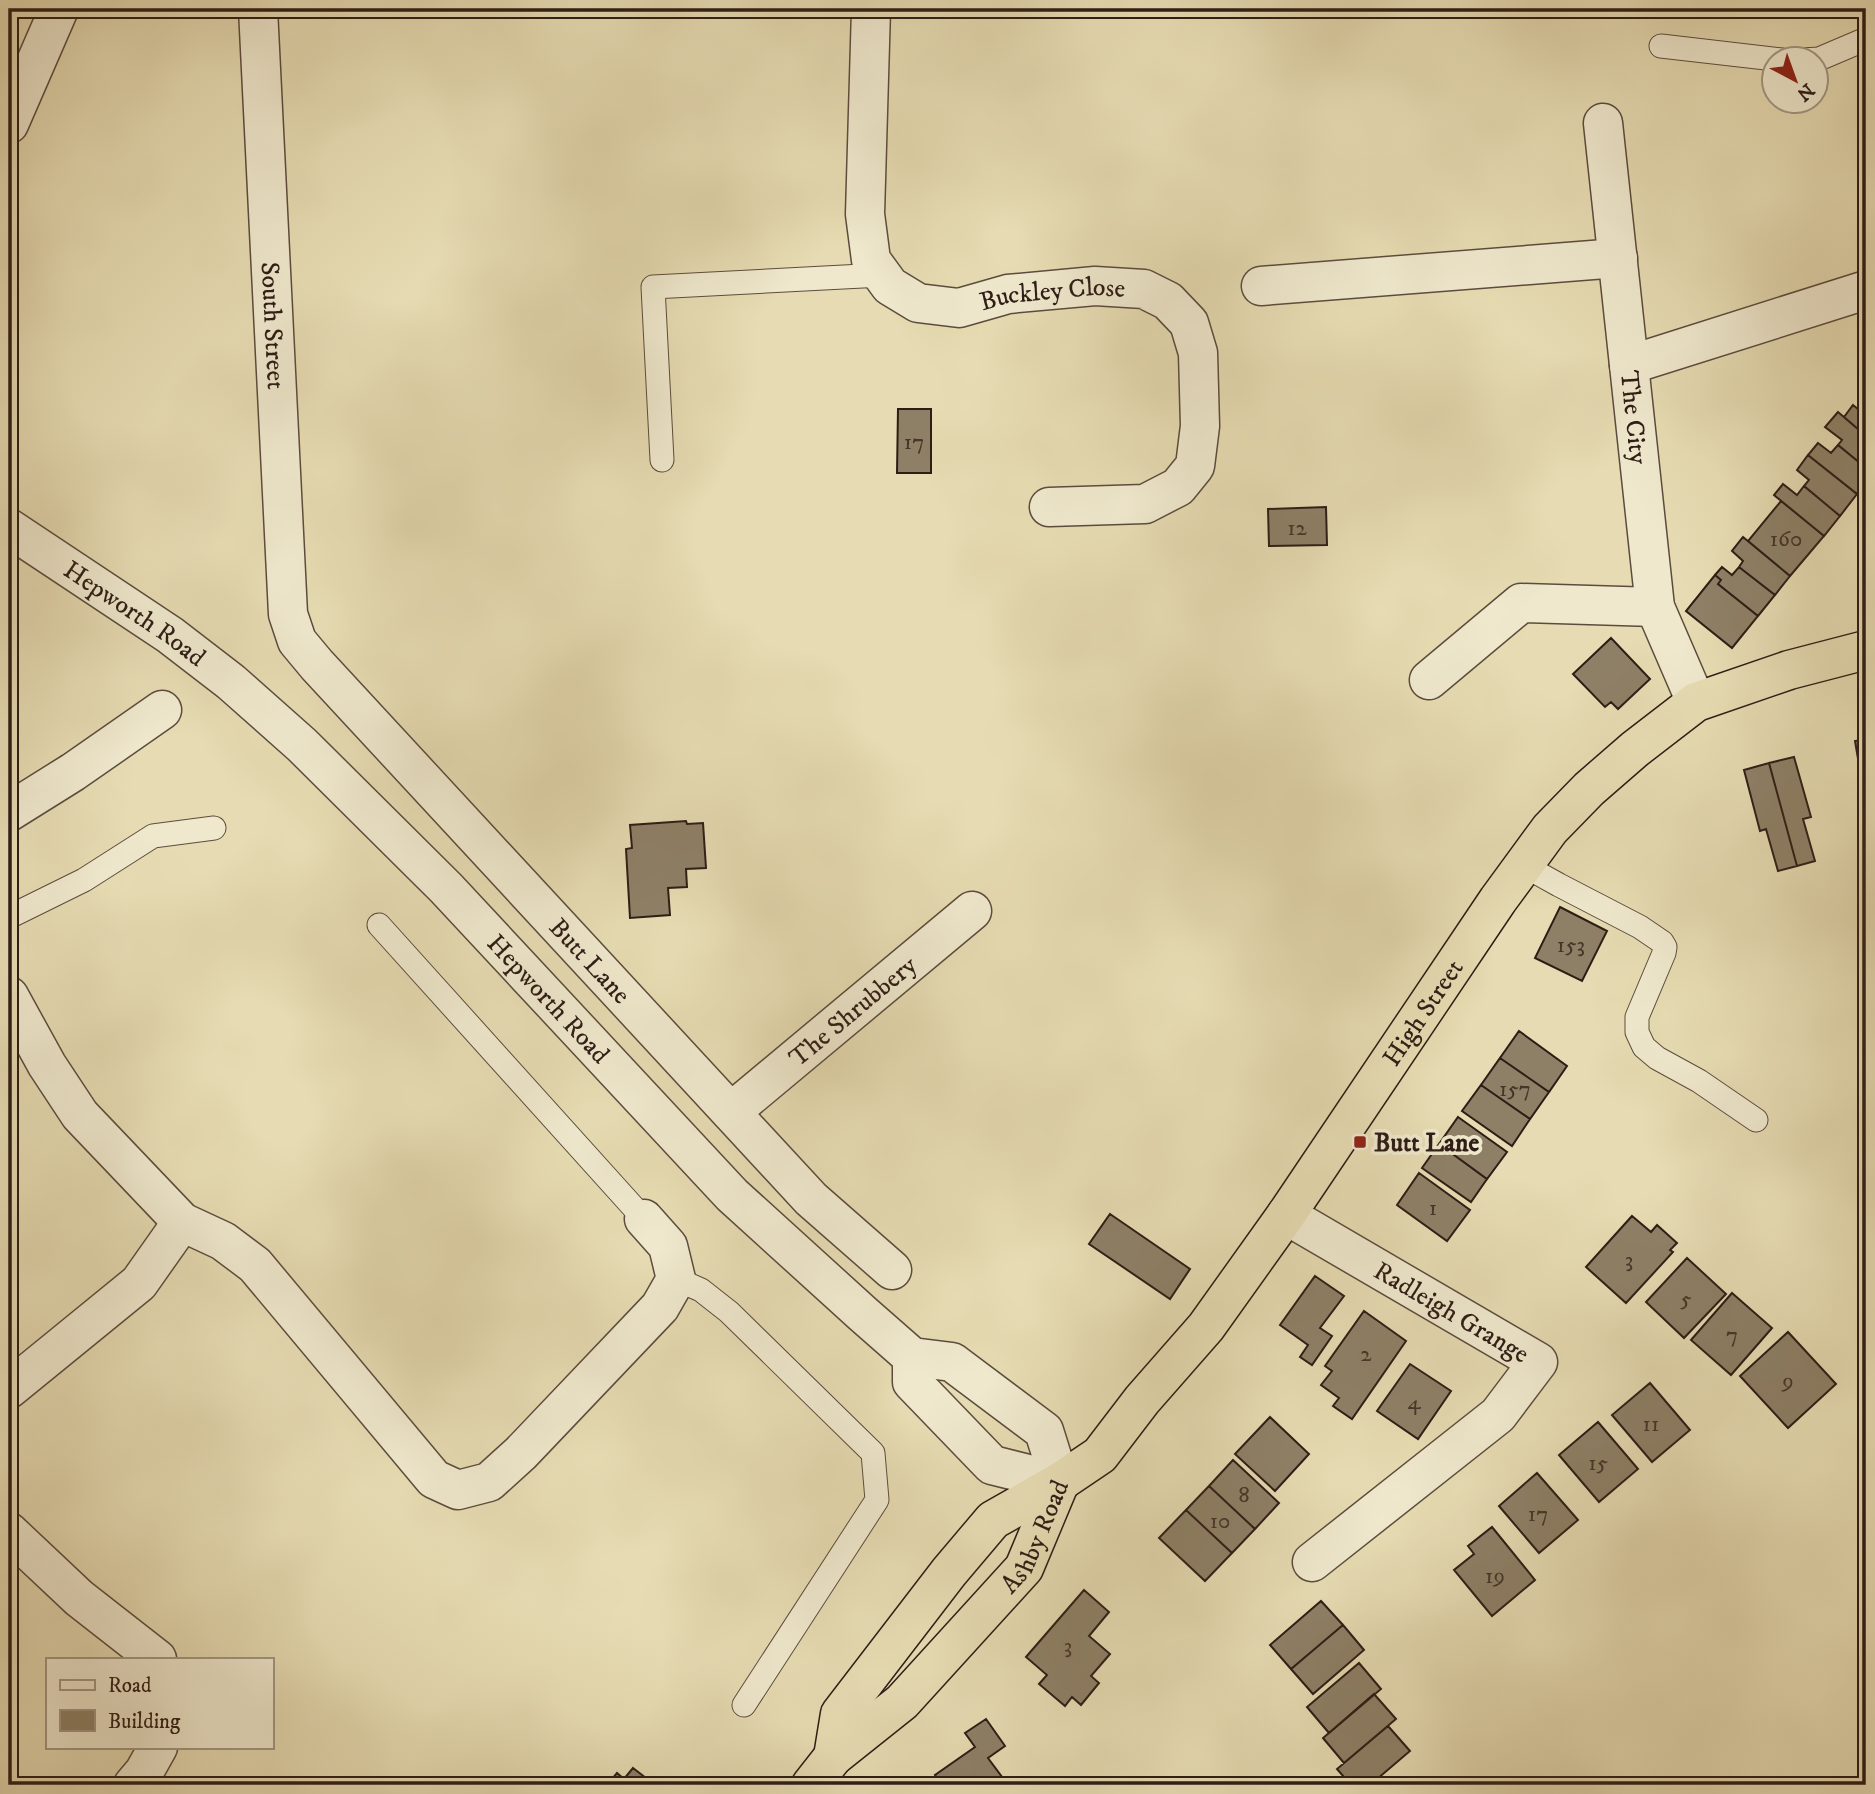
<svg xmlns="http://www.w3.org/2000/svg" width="1875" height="1794" font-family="'IM FELL DW Pica',serif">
<rect width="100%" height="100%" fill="#e6dbb2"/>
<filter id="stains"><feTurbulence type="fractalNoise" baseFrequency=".00286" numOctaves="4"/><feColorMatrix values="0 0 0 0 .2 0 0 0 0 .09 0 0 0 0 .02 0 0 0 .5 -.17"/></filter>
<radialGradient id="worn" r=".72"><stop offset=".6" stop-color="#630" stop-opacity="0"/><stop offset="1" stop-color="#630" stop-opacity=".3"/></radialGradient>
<path fill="#8e8067" stroke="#2e1d16" stroke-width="2" d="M 1853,405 L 1864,414 L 1866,411 L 1866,436 L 1844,417 Z
M 898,409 L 931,409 L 931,473 L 897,473 Z
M 1838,412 L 1866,436 L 1866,468 L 1838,445 L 1842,440 L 1825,427 Z
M 1818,443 L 1831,453 L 1838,445 L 1866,468 L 1866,483 L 1857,494 L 1808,455 Z
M 1808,455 L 1857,494 L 1840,516 L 1804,486 L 1809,480 L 1797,470 Z
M 1783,484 L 1797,495 L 1804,486 L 1840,516 L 1824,536 L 1774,495 Z
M 1781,501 L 1824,536 L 1790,576 L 1748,541 Z
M 1326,507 L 1327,545 L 1269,546 L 1268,509 Z
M 1743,537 L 1790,576 L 1775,595 L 1739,567 L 1743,561 L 1732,551 Z
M 1722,567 L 1732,575 L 1739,567 L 1775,595 L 1758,616 L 1718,584 L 1721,580 L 1715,575 Z
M 1715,575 L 1721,580 L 1718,584 L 1758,616 L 1732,648 L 1686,611 Z
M 1611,638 L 1650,679 L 1618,709 L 1611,702 L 1605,707 L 1573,674 Z
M 1866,739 L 1866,800 L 1865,800 L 1855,741 Z
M 1794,757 L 1811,817 L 1803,819 L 1815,861 L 1797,866 L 1769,763 Z
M 1769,763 L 1797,866 L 1778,871 L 1766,829 L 1760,831 L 1744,770 Z
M 686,821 L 687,824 L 703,823 L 706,868 L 686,869 L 687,887 L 668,888 L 670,915 L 630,918 L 626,849 L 632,848 L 630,825 Z
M 1560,907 L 1607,931 L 1582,981 L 1535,958 Z
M 1519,1031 L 1567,1066 L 1549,1092 L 1500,1058 Z
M 1500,1058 L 1549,1092 L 1530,1119 L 1481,1085 Z
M 1481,1085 L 1530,1119 L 1512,1146 L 1462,1111 Z
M 1458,1117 L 1507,1152 L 1487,1179 L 1439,1144 Z
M 1439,1144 L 1487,1179 L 1471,1202 L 1422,1168 Z
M 1419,1173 L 1470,1210 L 1447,1241 L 1397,1205 Z
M 1110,1214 L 1190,1269 L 1170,1299 L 1089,1244 Z
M 1632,1216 L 1651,1232 L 1657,1225 L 1677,1243 L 1670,1250 L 1673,1252 L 1626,1303 L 1586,1267 Z
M 1687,1258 L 1726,1294 L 1684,1338 L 1646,1302 Z
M 1315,1276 L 1344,1296 L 1320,1328 L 1332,1336 L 1312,1365 L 1300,1357 L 1308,1345 L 1280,1325 Z
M 1732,1293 L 1772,1328 L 1731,1375 L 1691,1340 Z
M 1364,1311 L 1406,1341 L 1352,1419 L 1333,1406 L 1339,1398 L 1321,1385 L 1332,1371 L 1325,1366 Z
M 1788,1332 L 1836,1384 L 1788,1428 L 1740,1376 Z
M 1410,1364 L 1451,1391 L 1418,1439 L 1377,1411 Z
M 1650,1383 L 1690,1430 L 1652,1462 L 1612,1415 Z
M 1270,1417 L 1309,1454 L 1275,1491 L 1235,1454 Z
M 1598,1422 L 1638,1469 L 1599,1502 L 1559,1455 Z
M 1233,1460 L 1279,1503 L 1255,1529 L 1209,1486 Z
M 1537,1473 L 1578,1520 L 1539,1553 L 1499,1506 Z
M 1209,1486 L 1255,1529 L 1232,1553 L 1186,1510 Z
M 1186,1510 L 1232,1553 L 1205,1581 L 1159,1538 Z
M 1492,1527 L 1535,1580 L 1492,1616 L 1454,1570 L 1474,1554 L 1468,1546 Z
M 1084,1590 L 1109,1612 L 1089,1636 L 1110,1654 L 1091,1676 L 1099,1683 L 1081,1705 L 1072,1697 L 1065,1706 L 1039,1684 L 1047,1675 L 1026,1657 Z
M 1321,1601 L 1343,1625 L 1291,1669 L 1270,1645 Z
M 1343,1625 L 1364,1650 L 1313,1694 L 1291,1669 Z
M 1359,1663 L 1381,1689 L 1329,1733 L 1307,1707 Z
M 1374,1694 L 1396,1719 L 1344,1763 L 1323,1738 Z
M 986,1719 L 1005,1746 L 988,1758 L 1008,1785 L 942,1785 L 935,1775 L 975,1747 L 965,1733 Z
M 1388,1726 L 1410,1751 L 1370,1785 L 1351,1785 L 1337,1769 Z
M 633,1768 L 655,1785 L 607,1785 L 617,1773 L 624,1779 Z"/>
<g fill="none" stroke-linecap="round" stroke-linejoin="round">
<g stroke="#5c4c3d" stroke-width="25">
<path id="service" d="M 1661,46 L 1782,60
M 1802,60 L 1819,59 L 1866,39
M 662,460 L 653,287 L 882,275
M 1523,865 L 1559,885 L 1640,927 L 1662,942 L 1665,947 L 1664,953 L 1637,1017 L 1637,1032 L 1644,1047 L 1657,1058 L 1699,1081 L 1756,1120
M 9,917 L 84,880 L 153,836 L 214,828
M 379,925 L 644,1219
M 676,1279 L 701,1290 L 729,1312 L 873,1453 L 877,1500 L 744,1705"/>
</g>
<g stroke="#5c4c3d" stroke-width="41">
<g id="minor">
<path id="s1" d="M 258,9 L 288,614 L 297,641 L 317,665 L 811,1199 L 892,1270"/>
<path id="s2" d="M 871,9 L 865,214 L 871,260 L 890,286 L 918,303 L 959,308 L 1008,294 L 1095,286 L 1144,289 L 1168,301 L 1189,323 L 1198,353 L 1200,426 L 1195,466 L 1178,487 L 1145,504 L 1049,507"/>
<path id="s3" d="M 1603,123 L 1655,607 L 1696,702"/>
<path d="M 9,124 L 59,9"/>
<path d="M 1261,286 L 1618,258"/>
<path d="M 1629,365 L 1866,290"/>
<path d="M 1429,680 L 1521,603 L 1655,607"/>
<path d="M 9,812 L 73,772 L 162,710"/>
<path d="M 9,996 L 47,1065 L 80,1115 L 182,1222 L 223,1241 L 255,1265 L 434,1479 L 458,1490 L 489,1482 L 521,1453 L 660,1307 L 676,1279 L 668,1246 L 644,1219"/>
<path id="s4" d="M 731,1112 L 972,911"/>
<path id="s5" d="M 1286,1215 L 1538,1362 L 1498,1415 L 1312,1562"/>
<path d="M 9,1389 L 139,1283 L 182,1222"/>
<path d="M 9,1532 L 79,1598 L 157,1659"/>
<path d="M 133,1785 L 144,1772 L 158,1747"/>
</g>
</g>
<g stroke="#5c4c3d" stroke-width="41">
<g id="tertiary">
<path id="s6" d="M 9,528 L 170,635 L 231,682 L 302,745 L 446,888 L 732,1195 L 863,1314 L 912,1357 L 952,1362 L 1044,1431 L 1060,1482"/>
<path d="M 912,1357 L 912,1382 L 992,1465 L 1060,1482"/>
</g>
</g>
<g stroke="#2e1d16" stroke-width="41">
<g id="trunk">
<path id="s7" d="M 833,1757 L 840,1714 L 949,1572 L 993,1520 L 1060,1482 L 1100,1455 L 1142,1400 L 1206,1327 L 1286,1215 L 1498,900 L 1550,829 L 1589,789 L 1635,749 L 1696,702 L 1789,670 L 1866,650"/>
<path id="s8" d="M 811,1785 L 833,1757 L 902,1702 L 1024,1568 L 1060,1482"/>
</g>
</g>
<use href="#service" stroke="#efe8cd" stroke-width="23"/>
<use href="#minor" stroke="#efe8cd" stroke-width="38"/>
<use href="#tertiary" stroke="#efe8cd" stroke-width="38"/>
<use href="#trunk" stroke="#e6dbb2" stroke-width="38"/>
</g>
<rect fill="#8f2418" stroke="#efe8cd" stroke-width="2.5" x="1353" y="1135" width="14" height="14" rx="3.5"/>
<g text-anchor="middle" stroke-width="7" stroke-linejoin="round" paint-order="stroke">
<g font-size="23" fill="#46362a">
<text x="914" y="449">17</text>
<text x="1297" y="535">12</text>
<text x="1786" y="546">160</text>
<text x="1571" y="952">153</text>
<text x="1515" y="1096">157</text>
<text x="1433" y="1215">1</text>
<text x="1629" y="1267">3</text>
<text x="1686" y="1306">5</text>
<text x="1732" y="1342">7</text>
<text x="1366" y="1361">2</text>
<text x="1788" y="1388">9</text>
<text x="1414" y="1409">4</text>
<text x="1651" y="1431">11</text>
<text x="1598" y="1470">15</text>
<text x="1244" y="1502">8</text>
<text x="1538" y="1521">17</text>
<text x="1220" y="1528">10</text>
<text x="1495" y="1583">19</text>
<text x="1068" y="1653">3</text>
</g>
<g font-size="26" fill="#2e1d16" stroke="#efe8cd">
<text dy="9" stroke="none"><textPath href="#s2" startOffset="453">Buckley Close</textPath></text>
<text dy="9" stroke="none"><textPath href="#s1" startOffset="317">South Street</textPath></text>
<text dy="9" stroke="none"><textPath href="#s3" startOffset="296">The City</textPath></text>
<text dy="9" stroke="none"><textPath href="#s6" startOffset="152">Hepworth Road</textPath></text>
<text dy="9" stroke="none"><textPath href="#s1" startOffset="1068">Butt Lane</textPath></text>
<text dy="9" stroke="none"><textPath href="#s6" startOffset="719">Hepworth Road</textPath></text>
<text dy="9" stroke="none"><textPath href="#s4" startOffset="158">The Shrubbery</textPath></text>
<text dy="9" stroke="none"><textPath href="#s7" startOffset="964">High Street</textPath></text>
<text dy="9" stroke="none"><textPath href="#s5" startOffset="192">Radleigh Grange</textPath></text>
<text dy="9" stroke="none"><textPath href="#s8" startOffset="338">Ashby Road</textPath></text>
</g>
<g font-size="26" font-weight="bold" fill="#2e1d16" stroke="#efe8cd" text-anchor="start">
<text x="1374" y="1151">Butt Lane</text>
</g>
</g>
<rect width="1875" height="1794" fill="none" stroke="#e6dbb2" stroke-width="35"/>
<rect x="10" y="10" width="1854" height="1773" fill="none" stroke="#2e1d16" stroke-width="3.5"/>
<rect x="18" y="18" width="1840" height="1759" fill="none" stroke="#2e1d16" stroke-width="2"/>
<rect x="46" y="1658" width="228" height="91" fill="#efe8cd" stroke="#a29784" stroke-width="2"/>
<rect x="60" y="1680" width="35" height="10" fill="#efe8cd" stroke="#a29784" stroke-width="2"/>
<text x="108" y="1692" font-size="21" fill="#2e1d16">Road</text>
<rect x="60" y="1710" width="35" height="21" fill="#8e8067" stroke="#a29784" stroke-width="2"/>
<text x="108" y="1728" font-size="21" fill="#2e1d16">Building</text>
<g transform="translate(1795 80) rotate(139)"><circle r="33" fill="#efe8cd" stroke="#a29784" stroke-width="2"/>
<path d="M0-5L12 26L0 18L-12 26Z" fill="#8f2418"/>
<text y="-10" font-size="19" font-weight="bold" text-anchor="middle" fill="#2e1d16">N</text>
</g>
<rect width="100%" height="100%" filter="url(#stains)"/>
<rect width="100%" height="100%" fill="url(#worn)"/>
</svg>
